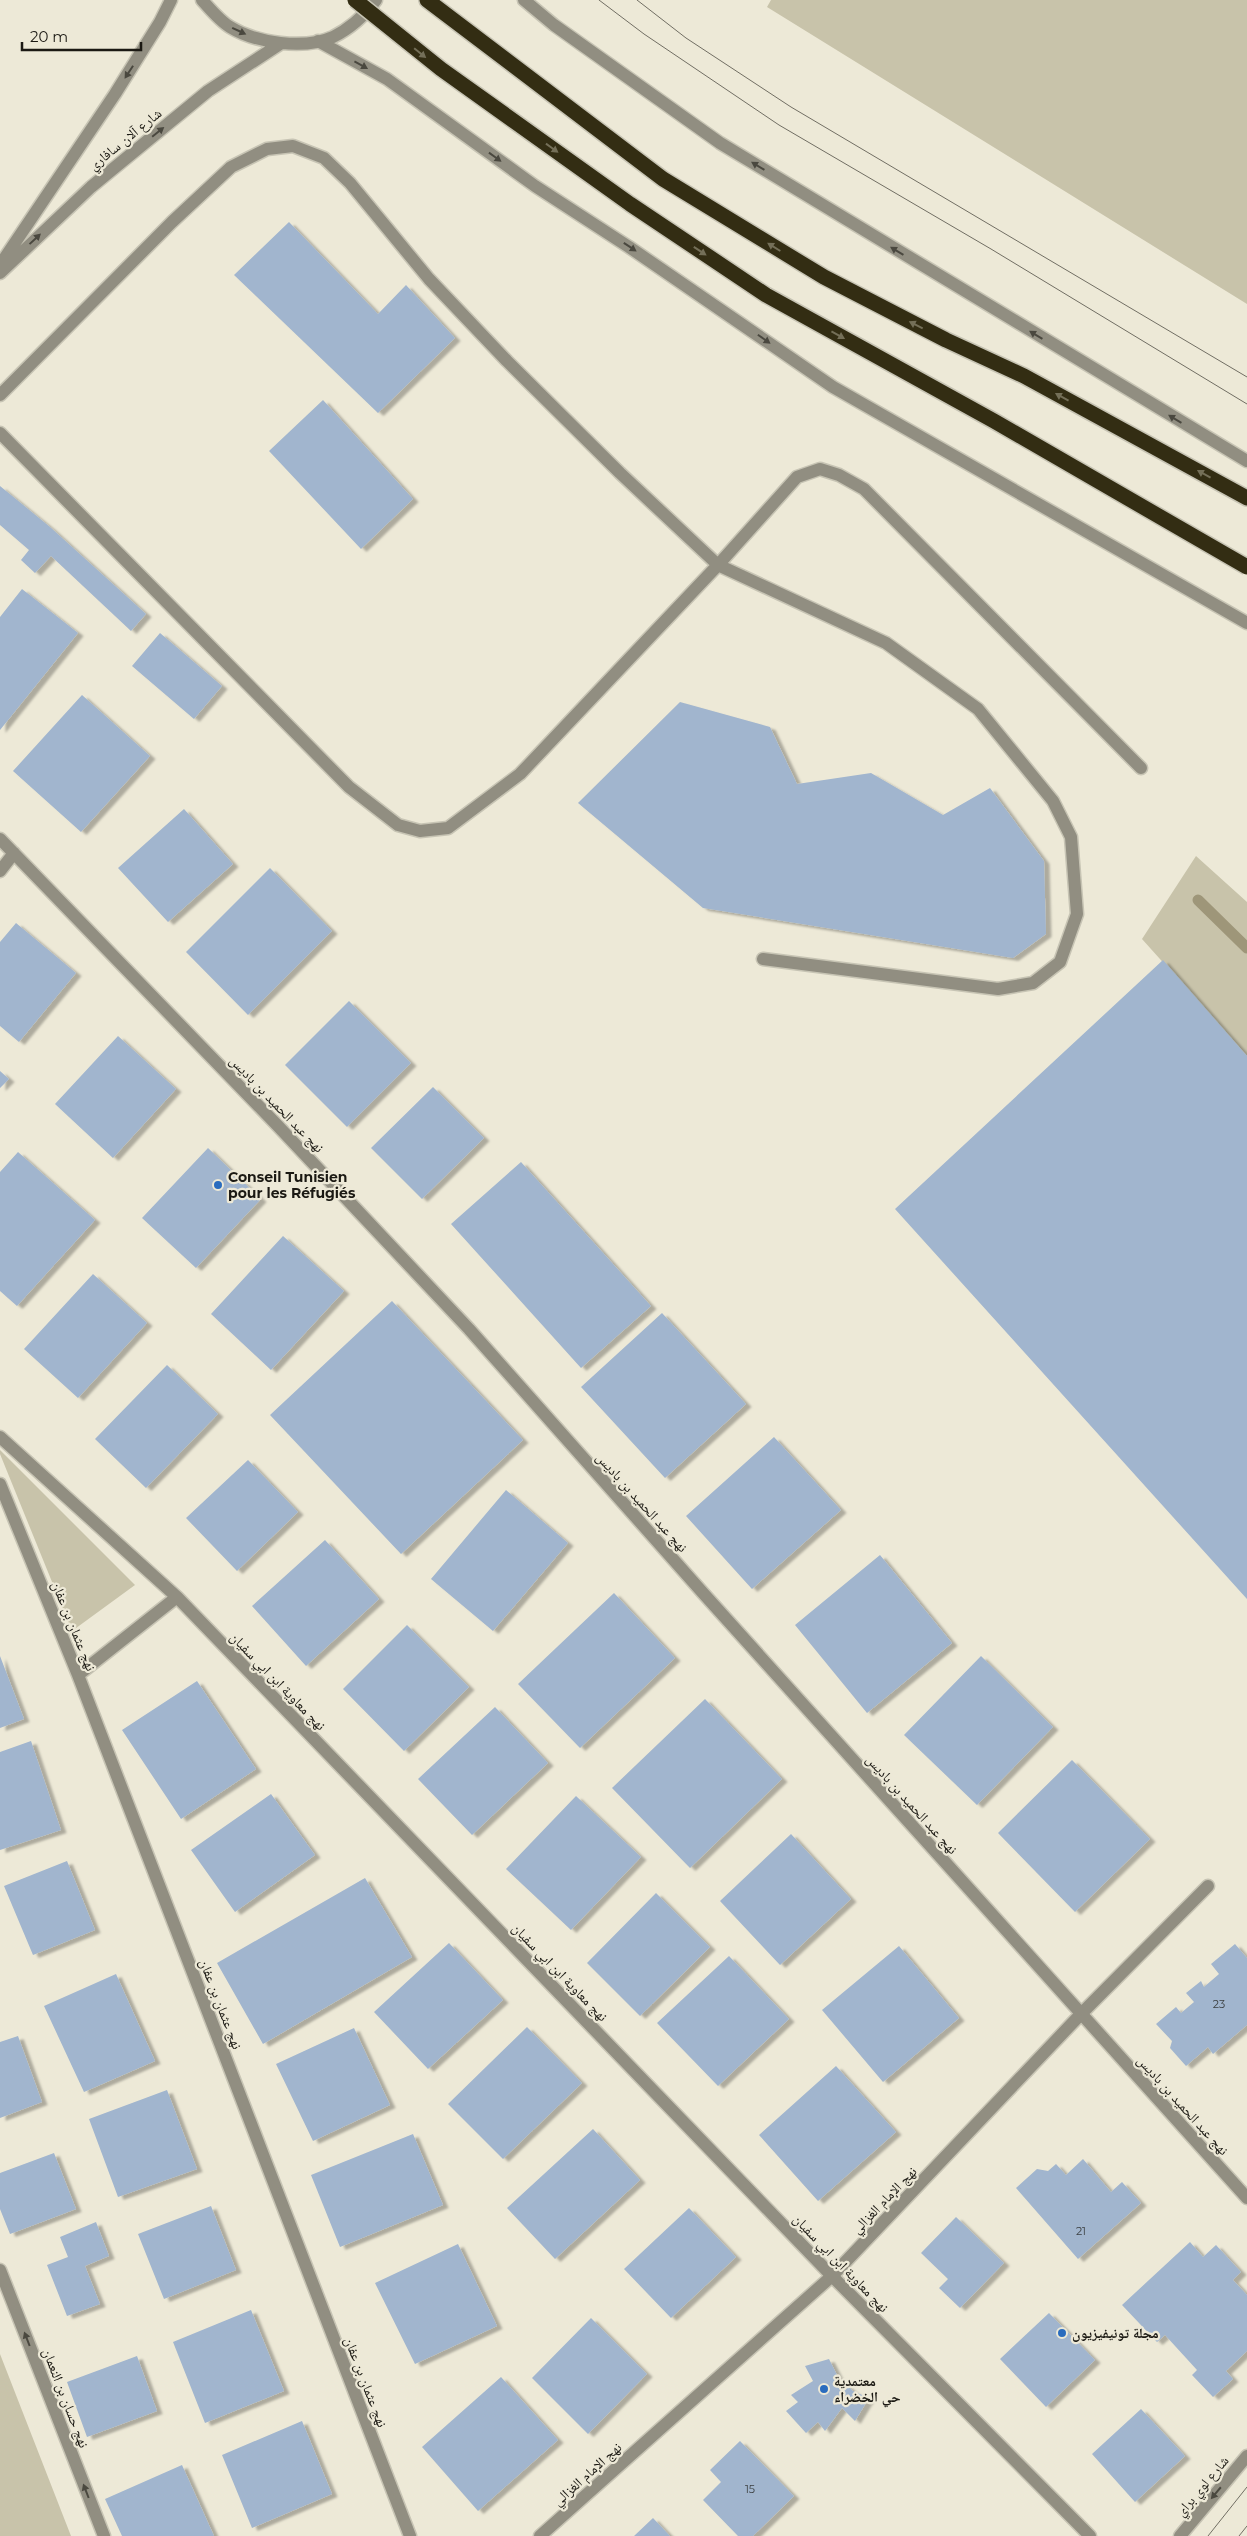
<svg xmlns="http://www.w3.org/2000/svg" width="1247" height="2536" font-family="Montserrat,'Noto Naskh Arabic',sans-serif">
<defs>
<filter id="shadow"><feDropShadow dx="5.5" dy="3" stdDeviation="1" flood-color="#0004"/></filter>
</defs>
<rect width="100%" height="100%" fill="#ede9d7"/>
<path fill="#c8c3aa" d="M 771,0 L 1247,0 L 1247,304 L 767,7 Z
M 1196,856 L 1247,902 L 1247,1056 L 1142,939 Z
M 0,1450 L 135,1585 L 72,1631 L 0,1454 Z
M 0,2354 L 71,2536 L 0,2536 Z"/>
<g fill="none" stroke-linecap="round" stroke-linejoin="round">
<path stroke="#9e9679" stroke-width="11" d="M 1198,900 L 1247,948"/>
</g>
<path fill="#a1b5ce" filter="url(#shadow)" d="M 289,222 L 378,314 L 406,285 L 455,338 L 378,413 L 234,275 Z
M 323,400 L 413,499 L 361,549 L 269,451 Z
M 0,486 L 50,527 L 146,614 L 131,631 L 51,556 L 35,573 L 21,560 L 29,550 L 0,525 Z
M 22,589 L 78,633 L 0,730 L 0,617 Z
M 160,633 L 222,686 L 194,719 L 132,666 Z
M 82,695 L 150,756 L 81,832 L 13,771 Z
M 680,702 L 770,727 L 797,784 L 871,773 L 943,815 L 990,788 L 1044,861 L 1046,934 L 1013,958 L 703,908 L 578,803 Z
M 184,809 L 233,864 L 168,922 L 118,868 Z
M 270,868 L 332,931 L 248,1015 L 186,952 Z
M 16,923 L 76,973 L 19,1042 L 0,1026 L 0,942 Z
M 1163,960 L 1247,1056 L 1247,1599 L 895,1209 Z
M 349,1001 L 411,1063 L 347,1127 L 285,1065 Z
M 118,1036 L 176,1089 L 113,1158 L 55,1104 Z
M 0,1071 L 9,1079 L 0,1088 Z
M 433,1087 L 484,1138 L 422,1199 L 371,1148 Z
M 208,1148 L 261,1199 L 196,1268 L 142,1218 Z
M 18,1152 L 95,1220 L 17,1306 L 0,1291 L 0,1172 Z
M 521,1162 L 651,1306 L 581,1368 L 451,1224 Z
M 283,1236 L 344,1291 L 271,1370 L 211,1314 Z
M 93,1274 L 147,1323 L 78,1398 L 24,1349 Z
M 392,1301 L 523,1440 L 401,1554 L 270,1415 Z
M 662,1313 L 746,1404 L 665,1478 L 581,1387 Z
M 167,1365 L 218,1414 L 146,1488 L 95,1439 Z
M 774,1437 L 841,1510 L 752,1589 L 686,1516 Z
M 248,1460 L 298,1512 L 237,1571 L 186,1518 Z
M 506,1490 L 568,1543 L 493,1631 L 431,1579 Z
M 325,1540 L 379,1599 L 306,1666 L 252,1606 Z
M 880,1555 L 952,1643 L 867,1713 L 795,1625 Z
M 614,1593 L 675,1658 L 580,1748 L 518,1684 Z
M 407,1625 L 469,1687 L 404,1751 L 343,1689 Z
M 0,1656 L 24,1719 L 0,1728 Z
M 981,1656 L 1053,1727 L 977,1805 L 904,1735 Z
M 197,1681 L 256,1769 L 181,1819 L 122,1730 Z
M 705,1699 L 782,1779 L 690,1868 L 612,1788 Z
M 495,1707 L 548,1763 L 472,1835 L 418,1779 Z
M 31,1741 L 61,1830 L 0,1850 L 0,1752 Z
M 1072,1760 L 1150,1839 L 1075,1912 L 998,1833 Z
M 271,1794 L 315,1855 L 235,1912 L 191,1850 Z
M 576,1796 L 641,1857 L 571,1930 L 506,1869 Z
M 791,1834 L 851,1899 L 780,1965 L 720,1901 Z
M 67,1861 L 95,1930 L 33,1955 L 4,1886 Z
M 365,1878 L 412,1957 L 263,2044 L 217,1963 Z
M 656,1893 L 710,1947 L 640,2016 L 587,1963 Z
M 449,1943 L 503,2000 L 428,2069 L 374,2012 Z
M 1235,1944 L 1247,1958 L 1247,2025 L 1213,2054 L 1208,2047 L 1186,2066 L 1170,2048 L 1172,2041 L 1156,2024 L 1176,2007 L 1181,2013 L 1194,2002 L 1186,1993 L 1201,1981 L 1204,1987 L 1219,1974 L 1211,1964 Z
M 899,1946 L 959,2018 L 883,2082 L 822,2010 Z
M 729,1956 L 789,2019 L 718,2086 L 657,2023 Z
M 116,1974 L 155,2061 L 84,2092 L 44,2006 Z
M 527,2027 L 582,2083 L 503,2159 L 448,2104 Z
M 354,2028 L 390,2105 L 313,2141 L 276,2064 Z
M 18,2036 L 42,2102 L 0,2118 L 0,2042 Z
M 836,2066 L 896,2132 L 818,2201 L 759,2135 Z
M 167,2090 L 197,2169 L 118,2197 L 89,2119 Z
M 593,2129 L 640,2180 L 555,2259 L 507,2208 Z
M 413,2134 L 443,2205 L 340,2247 L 311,2175 Z
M 54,2153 L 76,2209 L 10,2234 L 0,2209 L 0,2173 Z
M 1083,2159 L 1111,2192 L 1122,2182 L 1141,2203 L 1078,2259 L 1016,2188 L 1037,2169 L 1048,2171 L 1056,2164 L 1066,2175 Z
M 211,2206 L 236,2270 L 164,2299 L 138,2234 Z
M 689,2208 L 736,2257 L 671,2318 L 624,2269 Z
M 956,2217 L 1004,2263 L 960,2308 L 939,2288 L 948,2279 L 921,2253 Z
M 96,2222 L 109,2256 L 85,2266 L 100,2304 L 67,2316 L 47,2265 L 68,2257 L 60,2237 Z
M 1190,2242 L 1203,2257 L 1216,2245 L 1241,2272 L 1233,2280 L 1247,2295 L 1247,2351 L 1226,2371 L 1233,2379 L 1213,2397 L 1192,2375 L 1197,2370 L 1165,2335 L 1157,2342 L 1122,2305 Z
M 458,2244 L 497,2326 L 415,2364 L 375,2283 Z
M 251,2310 L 284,2391 L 205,2423 L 173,2342 Z
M 1049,2313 L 1095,2360 L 1046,2407 L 1000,2359 Z
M 591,2318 L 647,2374 L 588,2434 L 532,2378 Z
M 137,2356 L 157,2411 L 87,2437 L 67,2382 Z
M 829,2359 L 838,2377 L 853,2391 L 869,2398 L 855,2421 L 842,2408 L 825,2431 L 818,2422 L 806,2433 L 786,2411 L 798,2402 L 791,2395 L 813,2381 L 805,2366 Z
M 501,2377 L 558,2440 L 478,2511 L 422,2447 Z
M 1141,2409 L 1185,2456 L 1135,2502 L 1092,2454 Z
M 302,2421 L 332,2494 L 252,2528 L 222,2455 Z
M 740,2441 L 794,2496 L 753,2536 L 738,2536 L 703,2500 L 721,2482 L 710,2470 Z
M 182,2465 L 214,2536 L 122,2536 L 105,2499 Z
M 653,2518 L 670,2536 L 634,2536 Z"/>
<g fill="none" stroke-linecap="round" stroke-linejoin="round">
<g stroke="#c7c4b4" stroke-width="15">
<path id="minor" d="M 202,0 C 210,9 220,21 230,27 C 256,43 304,50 333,37 C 351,28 365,15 376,0
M 524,0 L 554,25 L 720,143 L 1247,461
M 318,41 L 387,79 L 535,186 L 629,247 L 833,387 L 1247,623
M 0,265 L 115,94 L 160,22 L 171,0
M 0,273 L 91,187 L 208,91 L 280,44
M 0,395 L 172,222 L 231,167 L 267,149 L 293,146 L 324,158 L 350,183 L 429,279 L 507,361 L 620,473 L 718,565 L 886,643 L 978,709 L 1053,801 L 1071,837 L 1077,914 L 1060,962 L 1033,983 L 998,989 L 763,959
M 0,433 L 349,787 L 398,825 L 420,831 L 448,828 L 520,774 L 718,565 L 797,477 L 820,469 L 839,475 L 864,489 L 1141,768
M 0,839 L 278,1126 L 469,1329 L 703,1593 L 1247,2198
M 0,871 L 14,853
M 0,1437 L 177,1597 L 832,2276 L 1090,2536
M 0,1484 L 78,1675 L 410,2536
M 78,1675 L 177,1597
M 0,2270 L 104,2536
M 540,2536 L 832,2276 L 1081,2014 L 1208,1886
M 1180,2536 L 1247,2456"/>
</g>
<g stroke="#c7c4b4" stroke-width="18">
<path id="highway" d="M 427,0 L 663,179 L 824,277 L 946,340 L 1024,376 L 1247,498"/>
</g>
<use href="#minor" stroke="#918e81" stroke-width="12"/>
<use href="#highway" stroke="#332d13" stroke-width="15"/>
<path stroke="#716e63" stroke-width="1" d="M 599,0 L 644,34 L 779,125 L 991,249 L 1247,404
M 637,0 L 686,38 L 791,107 L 1247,377
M 1208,2536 L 1247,2487
M 1239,2536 L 1247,2526"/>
<g stroke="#c7c4b4" stroke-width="18" stroke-linecap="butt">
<path id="highway-bridge" d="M 355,0 L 441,69 L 630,204 L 766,295 L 994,421 L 1247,567"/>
</g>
<use href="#highway-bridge" stroke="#332d13" stroke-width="15"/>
</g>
<defs><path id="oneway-solid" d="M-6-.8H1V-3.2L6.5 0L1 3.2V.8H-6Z" transform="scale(1.25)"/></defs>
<g fill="#4a483f">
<use href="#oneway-solid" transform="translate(239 31) rotate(25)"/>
<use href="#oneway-solid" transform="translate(361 65) rotate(29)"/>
<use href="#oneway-solid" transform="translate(129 72) rotate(123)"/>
<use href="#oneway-solid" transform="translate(158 132) rotate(-39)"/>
<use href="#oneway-solid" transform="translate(495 157) rotate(36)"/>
<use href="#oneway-solid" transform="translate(758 166) rotate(-149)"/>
<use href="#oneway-solid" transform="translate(35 239) rotate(-43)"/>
<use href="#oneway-solid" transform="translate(630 247) rotate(34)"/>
<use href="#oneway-solid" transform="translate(897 251) rotate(-149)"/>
<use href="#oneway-solid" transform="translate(1036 335) rotate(-149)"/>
<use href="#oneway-solid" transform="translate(764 339) rotate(35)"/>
<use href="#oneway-solid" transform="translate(1175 419) rotate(-149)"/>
<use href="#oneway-solid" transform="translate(27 2339) rotate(-111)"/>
<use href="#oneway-solid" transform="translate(86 2491) rotate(-111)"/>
<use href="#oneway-solid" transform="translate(1216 2493) rotate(130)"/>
</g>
<g fill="#746f58">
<use href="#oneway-solid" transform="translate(420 53) rotate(39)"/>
<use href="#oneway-solid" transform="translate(552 148) rotate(36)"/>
<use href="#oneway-solid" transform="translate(774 247) rotate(-148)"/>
<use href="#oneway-solid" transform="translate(700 251) rotate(34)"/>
<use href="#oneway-solid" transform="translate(916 325) rotate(-153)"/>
<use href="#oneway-solid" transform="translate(838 335) rotate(29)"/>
<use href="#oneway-solid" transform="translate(1062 397) rotate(-151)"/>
<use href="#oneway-solid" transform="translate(1204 474) rotate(-151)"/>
</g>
<g fill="#2a6cbe" stroke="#ede9d7" stroke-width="2">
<circle cx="218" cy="1185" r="5"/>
<circle cx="1062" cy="2333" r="5"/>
<circle cx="824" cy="2389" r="5"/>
</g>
<g text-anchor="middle" stroke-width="4.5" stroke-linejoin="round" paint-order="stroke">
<g font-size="11" fill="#3c4042">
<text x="1219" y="2008">23</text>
<text x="1081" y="2235">21</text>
<text x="750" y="2493">15</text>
</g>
<g font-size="14" fill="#1b1913" stroke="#ede9d7">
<text transform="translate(125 139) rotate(-39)" y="5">شارع آلان سافاري</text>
<text transform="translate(277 1104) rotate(46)" y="5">نهج عبد الحميد بن باديس</text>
<text transform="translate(642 1502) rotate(48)" y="5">نهج عبد الحميد بن باديس</text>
<text transform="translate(74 1626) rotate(68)" y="5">نهج عثمان بن عفان</text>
<text transform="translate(278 1681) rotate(46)" y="5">نهج معاوية ابن ابي سفيان</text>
<text transform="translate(912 1804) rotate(48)" y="5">نهج عبد الحميد بن باديس</text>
<text transform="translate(560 1972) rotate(46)" y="5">نهج معاوية ابن ابي سفيان</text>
<text transform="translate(221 2004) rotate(69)" y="5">نهج عثمان بن عفان</text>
<text transform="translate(1183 2105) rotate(48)" y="5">نهج عبد الحميد بن باديس</text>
<text transform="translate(884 2200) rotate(-46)" y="5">نهج الإمام الغزالي</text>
<text transform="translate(841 2263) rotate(46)" y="5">نهج معاوية ابن ابي سفيان</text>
<text transform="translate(366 2382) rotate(69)" y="5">نهج عثمان بن عفان</text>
<text transform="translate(66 2398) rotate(69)" y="5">نهج حسان بن النعمان</text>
<text transform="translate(587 2474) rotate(-42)" y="5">نهج الإمام الغزالي</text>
<text transform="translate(1202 2486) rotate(-50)" y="5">شارع لوي براي</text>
</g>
<g font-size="14" font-weight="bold" fill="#1b1913" stroke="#ede9d7" text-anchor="start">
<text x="228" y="1182">Conseil Tunisien<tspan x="228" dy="16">pour les Réfugiés</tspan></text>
<text x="1072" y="2338">مجلة تونيفيزيون</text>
<text x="834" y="2386">معتمدية<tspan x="834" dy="16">حي الخضراء</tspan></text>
</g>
</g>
<path d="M22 42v8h119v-8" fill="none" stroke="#1b1913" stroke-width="2.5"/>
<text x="30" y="42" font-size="15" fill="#1b1913" stroke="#ede9d7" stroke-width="4" paint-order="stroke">20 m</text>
</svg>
